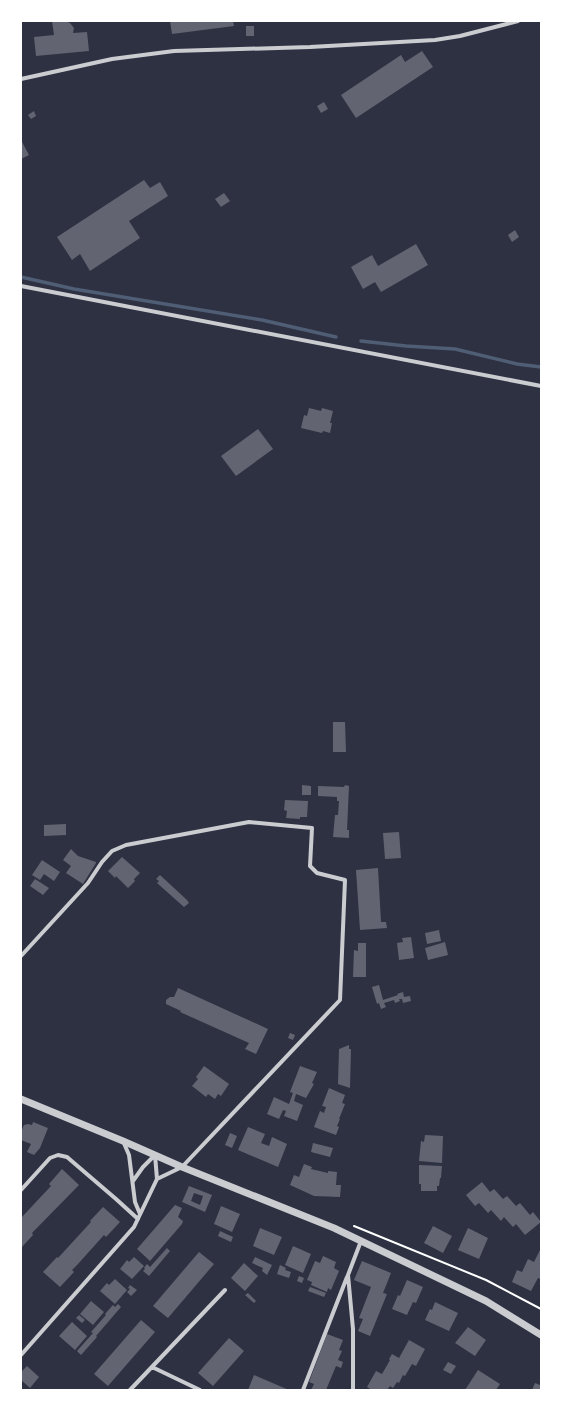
<svg xmlns="http://www.w3.org/2000/svg" width="562" height="1411" font-family="'Alegreya Sans',sans-serif">
<rect width="100%" height="100%" fill="#2d3142"/>
<g fill="none" stroke-linecap="round" stroke-linejoin="round">
<path stroke="#4f5d75" stroke-width="3.5" d="M 21,277 L 74,289 L 262,320 L 336,337
M 361,341 L 406,346 L 455,349 L 517,364 L 541,367"/>
</g>
<path fill="#626471" fill-rule="evenodd" d="M 52,21 L 65,21 L 70,23 L 74,28 L 73,33 L 87,32 L 89,51 L 36,56 L 34,37 L 54,35 Z
M 170,21 L 233,21 L 234,26 L 172,34 Z
M 246,26 L 254,26 L 254,36 L 246,36 Z
M 422,51 L 433,67 L 356,118 L 341,95 L 401,55 L 405,62 Z
M 324,102 L 328,109 L 321,113 L 317,106 Z
M 34,111 L 36,116 L 31,119 L 28,115 Z
M 21,140 L 29,155 L 21,159 Z
M 144,180 L 150,188 L 160,182 L 168,196 L 129,221 L 140,238 L 90,271 L 80,254 L 72,260 L 57,237 Z
M 224,193 L 230,201 L 221,207 L 215,199 Z
M 515,230 L 519,237 L 512,242 L 508,235 Z
M 416,244 L 428,265 L 381,292 L 375,282 L 363,289 L 351,267 L 372,255 L 378,266 Z
M 309,408 L 321,411 L 322,408 L 333,411 L 330,423 L 332,423 L 330,433 L 323,431 L 322,433 L 301,428 L 304,415 L 307,416 Z
M 258,429 L 273,449 L 236,476 L 221,456 Z
M 333,722 L 345,722 L 346,752 L 333,752 Z
M 302,785 L 311,786 L 311,795 L 302,795 Z
M 345,785 L 349,786 L 347,830 L 349,830 L 349,838 L 333,837 L 335,815 L 338,815 L 339,801 L 337,801 L 337,797 L 318,796 L 318,786 L 344,787 Z
M 285,800 L 308,801 L 307,817 L 300,817 L 300,819 L 286,818 L 287,811 L 284,810 Z
M 66,824 L 66,835 L 44,836 L 44,825 Z
M 399,832 L 401,858 L 385,859 L 383,833 Z
M 71,849 L 78,856 L 96,862 L 96,863 L 83,884 L 66,873 L 71,866 L 63,860 Z
M 122,857 L 140,873 L 134,879 L 135,881 L 128,888 L 116,876 L 115,878 L 108,871 Z
M 42,860 L 60,872 L 54,881 L 44,874 L 40,880 L 32,875 Z
M 378,868 L 381,922 L 386,922 L 387,928 L 360,930 L 356,870 Z
M 160,875 L 187,900 L 189,903 L 184,907 L 157,883 L 159,881 L 156,879 Z
M 35,879 L 49,888 L 43,895 L 30,886 Z
M 439,930 L 441,941 L 427,944 L 425,933 Z
M 411,937 L 414,958 L 399,960 L 397,943 L 403,942 L 402,938 Z
M 445,942 L 448,955 L 428,960 L 425,948 Z
M 358,943 L 366,943 L 366,977 L 353,977 L 354,950 L 358,951 Z
M 379,985 L 383,1000 L 398,995 L 397,994 L 403,992 L 404,997 L 410,996 L 411,1001 L 403,1003 L 402,999 L 399,999 L 400,1001 L 395,1003 L 394,1000 L 384,1003 L 386,1007 L 381,1009 L 379,1003 L 377,1004 L 372,987 Z
M 178,988 L 268,1029 L 256,1054 L 245,1049 L 249,1043 L 180,1012 L 181,1011 L 166,1004 L 166,1000 L 170,997 L 174,997 Z
M 290,1033 L 295,1035 L 293,1040 L 288,1038 Z
M 349,1045 L 349,1049 L 351,1049 L 350,1088 L 338,1084 L 339,1049 Z
M 204,1066 L 229,1084 L 221,1096 L 218,1094 L 215,1099 L 208,1094 L 206,1097 L 192,1086 L 198,1079 L 196,1077 Z
M 300,1066 L 317,1072 L 312,1083 L 314,1084 L 306,1098 L 296,1094 L 294,1101 L 303,1105 L 297,1121 L 284,1116 L 286,1111 L 283,1110 L 279,1119 L 267,1114 L 274,1097 L 289,1104 L 293,1093 L 290,1092 Z
M 329,1088 L 345,1095 L 342,1103 L 345,1104 L 339,1119 L 340,1119 L 337,1126 L 339,1127 L 336,1135 L 314,1127 L 320,1111 L 324,1113 L 326,1107 L 322,1106 Z
M 33,1122 L 48,1128 L 40,1148 L 34,1155 L 27,1152 L 31,1144 L 21,1140 L 21,1132 L 24,1125 L 28,1124 L 32,1125 Z
M 248,1127 L 265,1134 L 261,1143 L 269,1146 L 272,1137 L 287,1144 L 278,1167 L 238,1150 Z
M 230,1133 L 237,1136 L 232,1148 L 225,1145 Z
M 425,1135 L 443,1136 L 442,1163 L 419,1161 L 421,1141 L 424,1142 Z
M 313,1143 L 333,1148 L 330,1157 L 311,1152 Z
M 304,1164 L 312,1167 L 311,1169 L 328,1173 L 328,1171 L 337,1172 L 336,1185 L 341,1185 L 340,1197 L 314,1196 L 290,1185 L 294,1175 L 299,1177 Z
M 419,1165 L 442,1166 L 441,1178 L 440,1178 L 439,1186 L 437,1186 L 437,1191 L 421,1191 L 421,1184 L 419,1184 Z
M 62,1169 L 79,1185 L 32,1233 L 33,1235 L 21,1248 L 21,1218 L 51,1186 L 49,1184 Z
M 482,1182 L 490,1192 L 494,1189 L 503,1199 L 507,1196 L 516,1206 L 520,1203 L 530,1215 L 533,1212 L 541,1222 L 525,1235 L 516,1224 L 513,1227 L 504,1217 L 501,1221 L 491,1210 L 488,1213 L 479,1203 L 475,1206 L 466,1195 Z
M 189,1186 L 212,1195 L 205,1212 L 182,1202 ZM 194,1193 L 203,1196 L 200,1205 L 191,1201 Z
M 175,1205 L 182,1208 L 178,1217 L 183,1221 L 182,1224 L 150,1261 L 137,1249 Z
M 221,1206 L 240,1214 L 232,1232 L 214,1224 Z
M 103,1207 L 120,1222 L 106,1237 L 104,1235 L 78,1264 L 72,1270 L 74,1272 L 60,1287 L 43,1272 L 57,1257 L 58,1258 L 91,1222 L 90,1221 Z
M 433,1226 L 452,1236 L 443,1253 L 424,1243 Z
M 260,1228 L 282,1237 L 274,1255 L 253,1246 Z
M 468,1228 L 488,1238 L 479,1259 L 458,1250 Z
M 220,1231 L 233,1237 L 231,1242 L 218,1236 Z
M 293,1246 L 311,1254 L 303,1273 L 285,1265 Z
M 167,1248 L 170,1251 L 149,1276 L 143,1271 L 145,1269 L 144,1268 L 147,1264 L 150,1267 Z
M 541,1248 L 541,1279 L 538,1278 L 531,1291 L 512,1282 L 517,1270 L 522,1272 L 528,1259 L 534,1262 Z
M 199,1252 L 214,1264 L 168,1318 L 153,1306 Z
M 323,1256 L 336,1262 L 334,1268 L 339,1271 L 331,1290 L 328,1288 L 327,1292 L 311,1285 L 312,1282 L 307,1280 L 315,1261 L 320,1263 Z
M 134,1257 L 144,1266 L 132,1279 L 120,1269 L 127,1260 L 129,1262 Z
M 255,1257 L 272,1265 L 267,1275 L 262,1271 L 263,1268 L 252,1263 Z
M 362,1261 L 391,1273 L 383,1293 L 387,1294 L 370,1336 L 358,1331 L 363,1319 L 359,1318 L 371,1287 L 354,1280 Z
M 244,1263 L 258,1276 L 245,1291 L 231,1278 Z
M 280,1265 L 286,1268 L 285,1270 L 291,1272 L 289,1278 L 277,1274 Z
M 299,1276 L 304,1278 L 302,1283 L 297,1281 Z
M 115,1279 L 127,1290 L 115,1304 L 100,1291 L 107,1283 L 109,1285 Z
M 407,1280 L 423,1287 L 416,1303 L 413,1302 L 407,1315 L 392,1309 L 398,1295 L 400,1296 Z
M 130,1285 L 137,1290 L 131,1296 L 127,1292 L 130,1289 L 128,1288 Z
M 310,1287 L 326,1293 L 324,1297 L 308,1291 Z
M 248,1293 L 256,1301 L 254,1303 L 245,1295 Z
M 91,1301 L 104,1312 L 93,1325 L 80,1314 Z
M 435,1302 L 458,1313 L 449,1331 L 425,1320 L 430,1309 L 432,1310 Z
M 118,1304 L 121,1307 L 96,1336 L 97,1337 L 81,1355 L 77,1351 L 93,1333 L 91,1332 L 106,1315 L 105,1314 L 113,1305 L 115,1307 Z
M 79,1315 L 85,1320 L 82,1323 L 76,1318 Z
M 141,1320 L 155,1332 L 108,1386 L 94,1374 Z
M 72,1322 L 87,1336 L 75,1350 L 59,1336 Z
M 468,1327 L 486,1340 L 475,1356 L 455,1343 Z
M 327,1334 L 343,1340 L 339,1350 L 342,1351 L 338,1360 L 343,1362 L 341,1368 L 336,1366 L 326,1390 L 311,1390 L 314,1384 L 309,1382 Z
M 229,1338 L 244,1351 L 213,1386 L 198,1373 Z
M 409,1340 L 425,1349 L 416,1366 L 412,1364 L 405,1376 L 403,1375 L 399,1383 L 397,1382 L 393,1388 L 390,1386 L 387,1390 L 372,1390 L 367,1387 L 376,1371 L 382,1374 L 390,1360 L 389,1359 L 392,1354 L 399,1358 Z
M 448,1362 L 456,1366 L 451,1374 L 443,1370 Z
M 27,1366 L 39,1377 L 30,1388 L 21,1380 L 21,1372 Z
M 478,1370 L 500,1384 L 496,1390 L 465,1390 Z
M 254,1375 L 289,1390 L 248,1390 Z
M 535,1383 L 540,1385 L 541,1383 L 541,1390 L 532,1390 Z"/>
<g fill="none" stroke-linecap="round" stroke-linejoin="round">
<path stroke="#fff" stroke-width="2" d="M 354,1226 L 486,1280 L 541,1309"/>
<path stroke="#caccd0" stroke-width="4" d="M 21,79 L 112,59 L 174,51 L 310,47 L 435,40 L 460,36 L 518,21
M 21,286 L 541,386
M 21,956 L 88,883 L 102,862 L 112,851 L 126,845 L 249,822 L 312,828 L 310,866 L 317,873 L 345,880 L 340,1000 L 182,1167 L 157,1179
M 123,1141 L 129,1155 L 135,1202 L 140,1214
M 133,1181 L 143,1167 L 155,1155
M 21,1190 L 50,1158 L 58,1155 L 67,1157 L 116,1199 L 138,1219
M 21,1355 L 134,1227 L 157,1179 L 155,1155
M 152,1367 L 200,1390
M 130,1390 L 225,1290
M 303,1390 L 347,1277
M 353,1390 L 353,1329 L 348,1275 L 361,1241"/>
<path stroke="#caccd0" stroke-width="7" d="M 21,1099 L 123,1141 L 182,1167 L 334,1228 L 486,1301 L 541,1335"/>
</g>
<rect width="562" height="1411" fill="none" stroke="#ffffff" stroke-width="44"/>
</svg>
